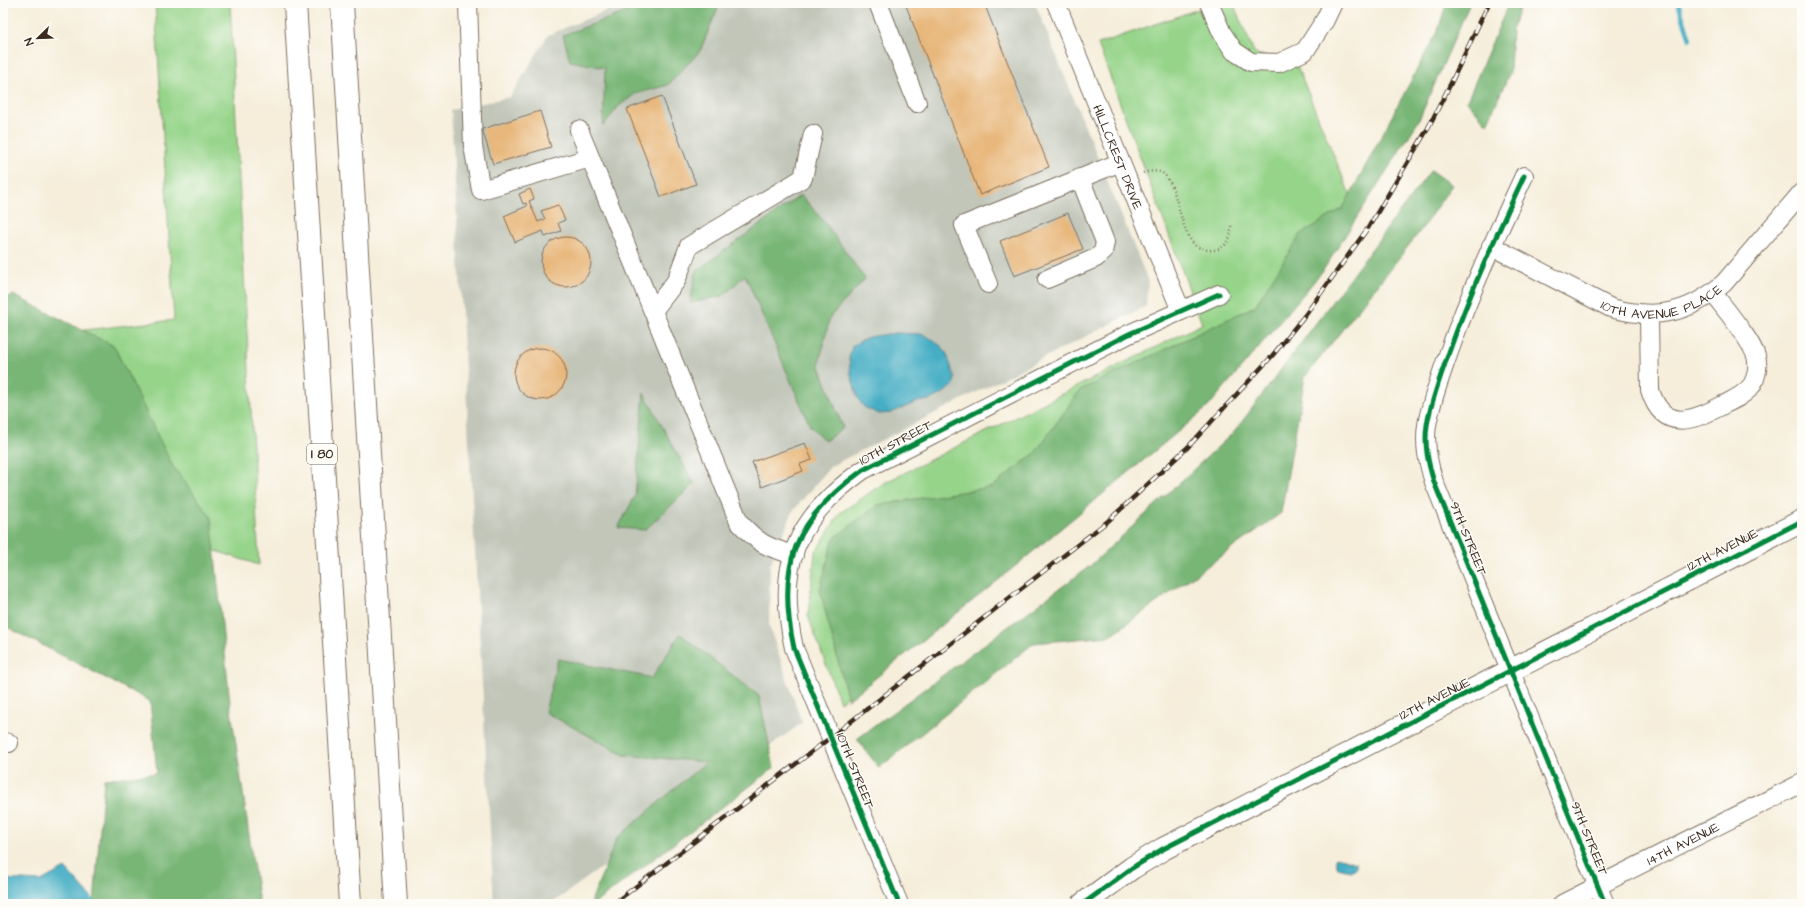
<svg xmlns="http://www.w3.org/2000/svg" width="1805" height="907" font-family="'Architects Daughter',sans-serif">
<style>
.industrial{fill:#c1c6b9}
.green{fill:#96d48a;stroke:#687f54}
.forest{fill:#78b676;stroke:#5a704a}
.water{fill:#44adc4;stroke:#406c71}
.lines{fill:none;stroke-linecap:round;stroke-linejoin:round}
.stream{stroke:#44adc4;stroke-width:4.5}
.building{fill:#e8b77b}
.minor-casing{stroke:#7c6f60;stroke-width:20}
.major-casing{stroke:#7c6f60;stroke-width:24}
.highway-casing{stroke:#7c6f60;stroke-width:24}
.path{stroke:#7c6f60;stroke-width:2.5;stroke-dasharray:1 3;stroke-linecap:butt}
.minor{stroke:#fff;stroke-width:18}
.major{stroke:#fff;stroke-width:22}
.highway{stroke:#fff;stroke-width:22}
.rail-casing{stroke:#3b2a1e;stroke-width:4.5}
.rail{stroke:#fdfcf7;stroke-width:3;stroke-dasharray:9;stroke-linecap:butt}
.cycleway-casing{stroke:#fdfcf7;stroke-width:8}
.cycleway{stroke:#00873e;stroke-width:5}
.labels{text-anchor:middle;stroke-width:3;stroke-linejoin:round;paint-order:stroke}
.shield{fill:#fdfcf7;stroke:#75695f;stroke-width:1}
.shield-label{font-size:12px;font-weight:bold;fill:#3b2a1e}
.street-label{font-size:13px;fill:#3b2a1e;stroke:#fdfcf7}
</style>
<rect width="100%" height="100%" fill="#fdfcf7"/>
<filter id="ink" filterUnits="userSpaceOnUse"><feTurbulence type="fractalNoise" baseFrequency=".025" numOctaves="2"/><feDisplacementMap in="SourceGraphic" scale="8" xChannelSelector="R" yChannelSelector="G"/><feConvolveMatrix kernelMatrix="1 2 1 2 8 2 1 2 1" color-interpolation-filters="sRGB"/></filter>
<filter id="wash" filterUnits="userSpaceOnUse"><feTurbulence type="fractalNoise" baseFrequency=".012" numOctaves="4" result="noise"/><feDisplacementMap in="SourceGraphic" scale="16" xChannelSelector="R" yChannelSelector="G"/><feGaussianBlur stdDeviation="0.9" result="paint"/><feColorMatrix in="noise" values="0 0 0 0 0 0 0 0 0 0 0 0 0 0 0 0 0 1.4 0 .05"/><feComposite in="paint" operator="in"/></filter>
<g filter="url(#wash)">
<rect width="100%" height="100%" fill="#f6eedb"/>
<path class="industrial" d="M625,3H1035L1148,281L1146,306L831,466L793,511L770,565L769,626L802,723L551,904H494L451,110L510,97L548,35Z"/>
<path class="green" d="M155,3H230L259,565L3,482V339L174,320Z
M1216,3H1233L1255,54L1295,61L1353,202L1164,436L840,702L808,616L815,553L840,513L884,483L1202,324L1098,44Z"/>
<path class="forest" d="M644,3H720L700,51L668,85L635,94L619,106L603,126L605,68L570,61L563,35L645,5Z
M1447,3H1470L1418,122L1322,272L1208,407L990,587L848,700L820,590L833,539L877,505L992,487L1035,453L1080,390L1255,306L1301,234L1343,208L1437,32Z
M1509,3H1521L1512,30L1510,72L1487,124L1467,101Z
M1431,170L1452,185L1421,230L1305,377L1281,513L1110,636L1034,643L879,768L857,739L1090,566L1235,431Z
M801,195L826,224L865,279L830,317L819,364L843,428L825,441L810,426L745,275L723,296L690,303L696,271Z
M13,295L114,346L172,465L211,517L230,703L259,904H94L104,779L157,773L150,701L3,625V299Z
M644,393L694,484L645,530L618,528L635,496Z
M680,634L759,696L774,768L594,904H590L617,838L706,762L624,755L545,712L558,659L652,678Z"/>
<path class="water" d="M896,333L920,334L927,336L941,346L946,352L955,378L953,386L942,394L929,400L917,402L891,413L879,414L864,407L858,399L851,375L849,358L852,346L868,337Z
M1337,857L1356,863V868L1350,871L1338,868L1335,859Z
M65,868L94,900V904H3V879L41,881Z"/>
<g class="lines">
<path class="stream" d="M1678,3L1690,39"/>
</g>
<g id="blocks">
<path class="building" d="M905,3H984L1049,167L980,195Z
M662,96L696,184L661,197L627,109Z
M540,111L551,147L493,164L482,129Z
M530,189L534,199L529,201L538,222L545,219L541,211L558,205L565,220L558,223L561,231L545,237L543,231L515,242L504,216L527,206L526,203L523,204L519,194Z
M1068,213L1083,249L1014,276L1000,241Z
M541 262a25 25 0 1 1 50 0a25 25 0 1 1-50 0Z
M514 374a26 26 0 1 1 52 0a26 26 0 1 1-52 0Z
M805,443L812,460L800,464L803,471L762,487L752,462Z"/>
</g>
</g>
<g filter="url(#ink)">
<use href="#blocks" fill-opacity="0" stroke="#7c6f60" stroke-width="1"/>
<g class="lines">
<g class="minor-casing">
<g id="minor">
<path d="M468,3L473,146L481,190L590,158"/>
<path d="M878,3L917,103"/>
<path id="s1" d="M1056,3L1181,311"/>
<path d="M1209,3L1222,33L1234,51L1251,62L1279,63L1305,51L1325,20L1333,3"/>
<path d="M579,130L739,522C759,544 766,547 794,555"/>
<path d="M1524,176C1497,234 1470,292 1449,352C1441,375 1431,401 1427,425C1424,445 1428,463 1434,482L1605,904"/>
<path id="s2" d="M1491,246L1611,308C1655,320 1689,314 1724,283L1802,192"/>
<path d="M1047,279L1096,258L1103,252L1105,242L1080,178"/>
<path d="M988,284L964,225L1121,162"/>
<path d="M653,311L676,281L689,246L803,178L813,134"/>
<path d="M1649,315L1650,390C1663,433 1693,421 1723,405C1733,400 1745,395 1752,385C1756,378 1758,369 1757,361C1756,345 1724,308 1713,293"/>
<path d="M3,742L9,743"/>
<path d="M899,904L794,648C776,566 794,519 863,470L1129,334L1219,294"/>
<path id="s3" d="M1562,904L1802,783"/>
</g>
</g>
<g class="major-casing">
<path id="major" d="M1083,904L1132,868L1163,849L1802,521"/>
</g>
<g class="highway-casing">
<path id="highway" d="M295,3L350,904
M342,3L396,904"/>
</g>
<path class="path" d="M1143,173C1149,171 1159,170 1164,174C1179,189 1179,230 1195,245C1197,247 1201,248 1203,249C1222,254 1233,242 1231,224"/>
<use href="#minor" class="minor"/>
<use href="#major" class="major"/>
<use href="#highway" class="highway"/>
<g class="rail-casing">
<path id="rail" d="M613,904L831,737L1108,521L1188,447L1272,356L1305,315L1368,228L1427,130L1451,83L1489,3"/>
</g>
<use href="#rail" class="rail"/>
<g class="cycleway-casing">
<path id="cycleway" d="M1524,176C1497,234 1470,292 1449,352C1441,375 1431,401 1427,425C1424,445 1428,463 1434,482L1605,904
M899,904L794,648C776,566 794,519 863,470L1129,334L1219,294
M1083,904L1132,868L1163,849L1802,521"/>
</g>
<use href="#cycleway" class="cycleway"/>
</g>
</g>
<g class="labels">
<rect class="shield" x="307" y="444" width="30" height="20" rx="3"/>
<g class="shield-label">
<text x="322" y="458">I 80</text>
</g>
<g class="street-label">
<text dy="5" stroke="none"><textPath href="#s1" startOffset="166">HILLCREST DRIVE</textPath></text>
<text dy="5" stroke="none"><textPath href="#s2" startOffset="188">10TH AVENUE PLACE</textPath></text>
<text transform="translate(895 442) rotate(-28)" y="5">10TH STREET</text>
<text transform="translate(1469 538) rotate(68)" y="5">9TH STREET</text>
<text transform="translate(1722 549) rotate(-27)" y="5">12TH AVENUE</text>
<text transform="translate(1434 698) rotate(-27)" y="5">12TH AVENUE</text>
<text transform="translate(856 770) rotate(68)" y="5">10TH STREET</text>
<text transform="translate(1590 838) rotate(68)" y="5">9TH STREET</text>
<text dy="5" stroke="none"><textPath href="#s3" startOffset="135">14TH AVENUE</textPath></text>
</g>
</g>
<rect width="1805" height="907" fill="none" stroke="#fdfcf7" stroke-width="16"/>
<g transform="translate(38 38) rotate(247)" stroke="#fdfcf7" stroke-width="3" paint-order="stroke">
<path d="M0-3L7 15L0 10L-7 15Z" fill="#3b2a1e"/>
<text y="-6" font-size="11" font-weight="bold" text-anchor="middle" fill="#3b2a1e">N</text>
</g>
</svg>
